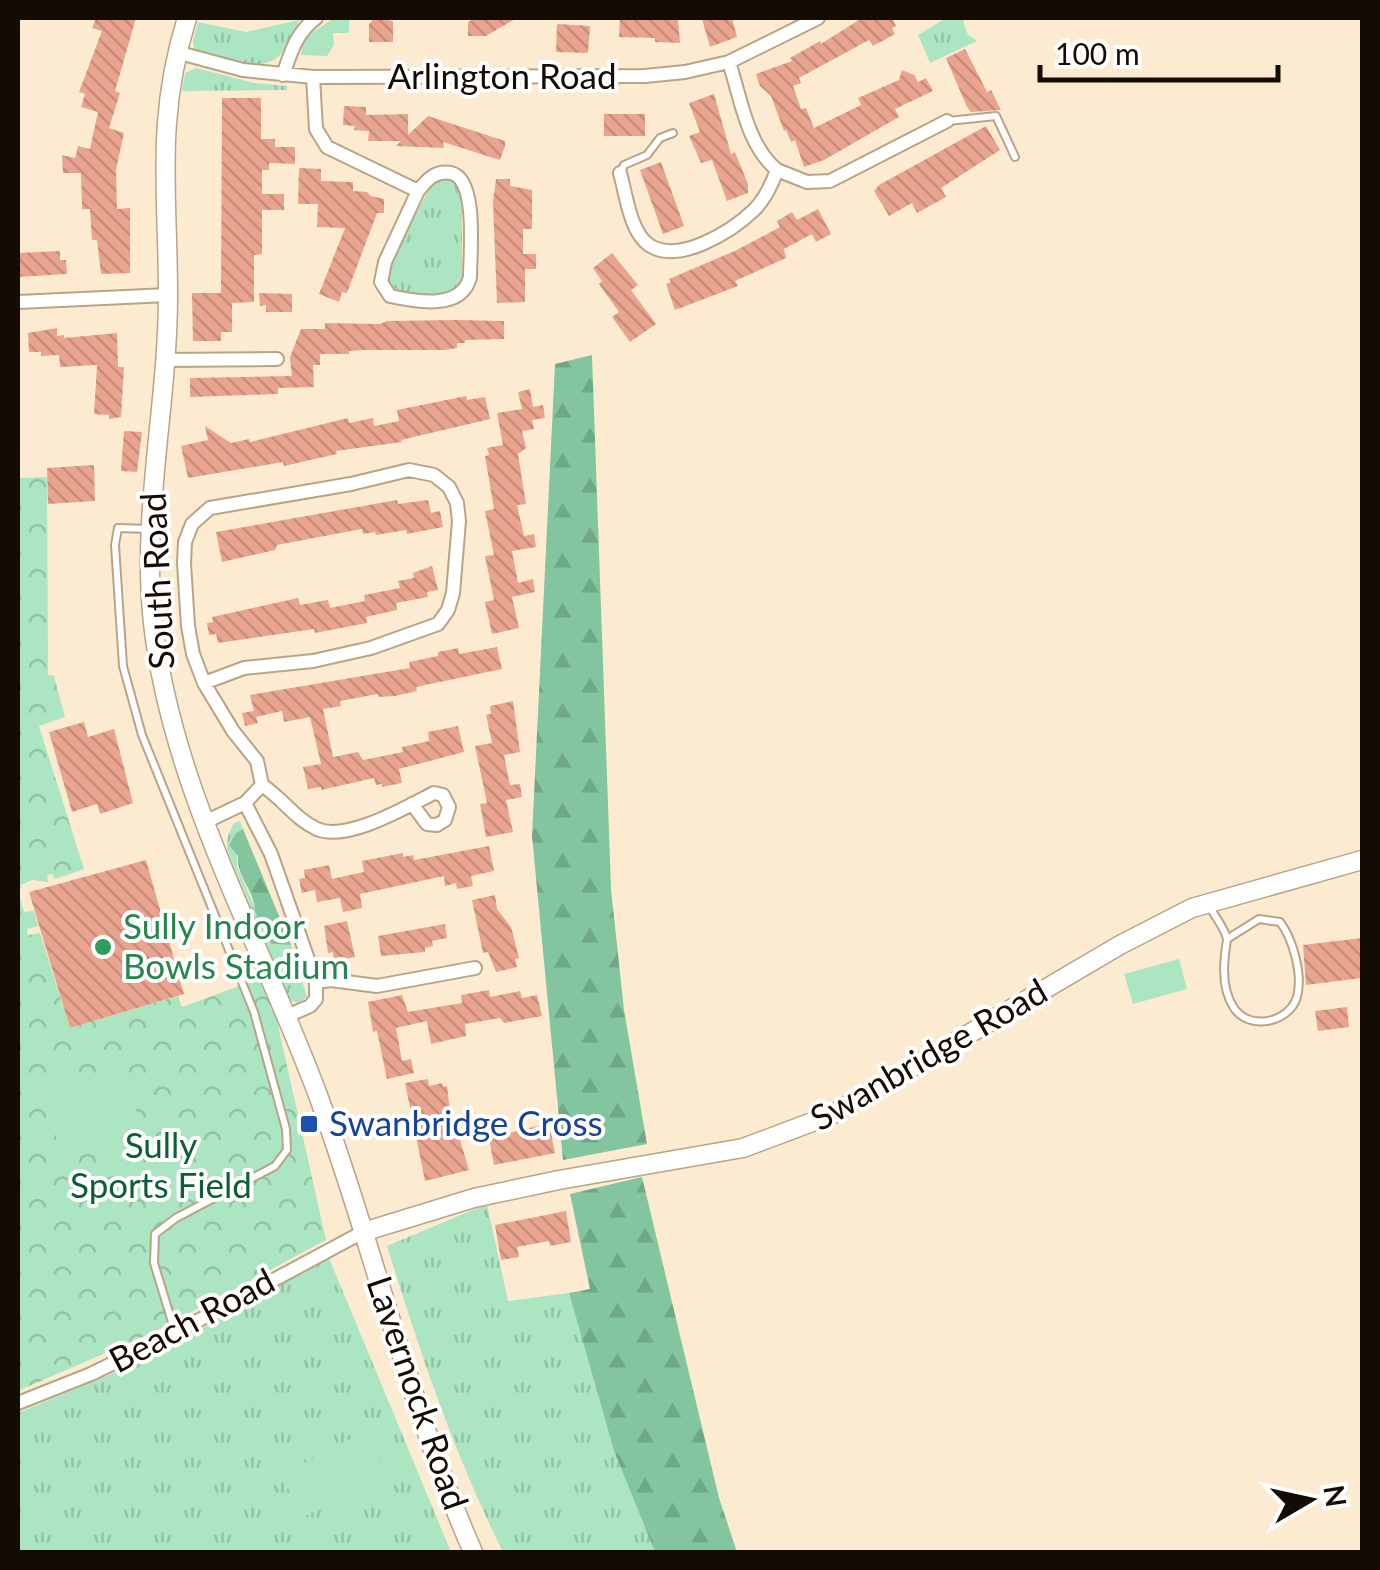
<svg xmlns="http://www.w3.org/2000/svg" width="1380" height="1570" font-family="Lato,sans-serif">
<style>
.grass{fill:url(#grass-tufts)}
.forest{fill:url(#forest-firs)}
.park{fill:url(#park-crowns)}
.pitch{fill:#abe5c2}
.building{fill:url(#building-back-hatch)}
.lines{fill:none;stroke-linecap:round;stroke-linejoin:round}
.lane-casing{stroke:#baa486;stroke-width:10}
.street-casing{stroke:#baa486;stroke-width:16}
.secondary-casing{stroke:#baa486;stroke-width:21}
.lane{stroke:#fff;stroke-width:6}
.street{stroke:#fff;stroke-width:12}
.secondary{stroke:#fff;stroke-width:18}
.leisure-dot{fill:#2e9e5b;stroke:#fff;stroke-width:4}
.transit-dot{fill:#1a4fb4;stroke:#fff;stroke-width:4}
.labels{text-anchor:middle;stroke-width:8;stroke-linejoin:round;paint-order:stroke}
.street-label{font-size:35px;fill:#140c03;stroke:#fff}
.leisure-label{font-size:35px;fill:#27864d;stroke:#fff;text-anchor:start}
.transit-label{font-size:35px;fill:#164399;stroke:#fff;text-anchor:start}
.park-label{font-size:35px;fill:#0c5d3a;stroke:#fff}
</style>
<defs>
<pattern id="grass-tufts" width="24" height="20" patternUnits="userSpaceOnUse" patternTransform="scale(2.5)"><rect width="24" height="20" fill="#abe5c2"/><path d="M3 7l-1-3M5 7V3M7 7l1-3M15 17l-1-3M17 17v-4M19 17l1-3" fill="none" stroke="#92c3a5"/></pattern>
<pattern id="forest-firs" width="22" height="20" patternUnits="userSpaceOnUse" patternTransform="scale(2.5)"><rect width="22" height="20" fill="#82c59e"/><path d="M5 1l3.5 6h-7zM16 11l3.5 6h-7z" fill="#6fa886"/></pattern>
<pattern id="park-crowns" width="20" height="18" patternUnits="userSpaceOnUse" patternTransform="scale(2.5)"><rect width="20" height="18" fill="#abe5c2"/><path d="M2 6a3 3 0 1 1 6 0M12 15a3 3 0 1 1 6 0" fill="none" stroke="#92c3a5"/></pattern>
<pattern id="building-back-hatch" width="6" height="6" patternUnits="userSpaceOnUse" patternTransform="scale(2.5)"><rect width="6" height="6" fill="#e9a48f"/><path d="M-1 5l2 2M0 0l6 6M5-1l2 2" fill="none" stroke="#c78c7a"/></pattern>
</defs>
<rect width="100%" height="100%" fill="#fdebd1"/>
<path class="grass" d="M334,18H349V33H333L334,45L327,56L301,55L303,39Z
M946,18H962L968,35L977,41L930,63L918,35Z
M299,20C287,54 275,72 234,61C221,58 207,56 194,49L193,41L198,22L246,32Z
M196,68L254,83L287,86V90L182,91L185,73Z
M442,178L455,181L462,193V285C445,298 400,300 387,281L389,267L431,185Z
M240,821L243,829L236,833L237,867L271,944L291,945L307,997L298,1003L291,1000L286,992L227,849L228,835L234,823Z
M487,1204L508,1301L569,1293L614,1451L655,1552H503C454,1454 419,1350 387,1246Z
M329,1258L451,1552H18V1413L149,1358Z"/>
<path class="forest" d="M592,355L611,889L624,1010L647,1144L563,1160L532,836L555,364Z
M243,829L291,945L271,944L265,925L255,912C256,892 236,877 238,856L229,845L236,833Z
M642,1177L719,1498L737,1552H655L614,1451L569,1293L590,1289L570,1194Z"/>
<path class="park" d="M47,477L48,675L54,676L65,717L39,726L84,869L55,879L52,874L47,875L48,882L32,880L21,885L19,894L24,912L34,911L38,926L27,929L28,935L40,933L70,1028L178,996L182,1007L259,979L277,1021L326,1240L158,1330L18,1391V478Z"/>
<path class="pitch" d="M1179,959L1187,989L1133,1004L1124,974Z
M134,1076L138,1147L57,1152L53,1080Z
M365,1431L387,1474L303,1517L281,1475Z"/>
<path class="building" d="M96,18H136L115,91L120,93L109,128L124,133L116,170L117,209L130,208V273L101,274L97,240H92L90,209H82L81,173H63L62,155L75,158L78,146L90,149L98,112L81,107L85,94L79,92L102,31L92,28Z
M375,18L393,21V42H369V24Z
M476,18H517L486,36H468V22Z
M620,18H678L680,43L655,42V38L619,37Z
M709,18H732L737,37L710,47L702,19Z
M862,18H892L896,26L892,28L895,34L873,46L869,40L799,78L801,83L793,86L801,109L806,108L814,128L861,105L858,98L899,80L902,70L914,75L918,82L926,78L933,91L895,109L899,117L824,160L804,167L795,140L791,142L786,130L784,131L771,96L760,86L756,74L792,61L790,58L820,41L821,44Z
M557,24L590,26L588,53L556,52Z
M965,49L987,92L991,90L1001,110L971,112L967,107L946,58Z
M714,94L731,154L735,152L748,184V193L727,201L712,160L701,163L689,136L700,132L689,103Z
M222,98H261V139H275V147H295V164L269,163V170H262V194H284V210H262V254L254,255V302L232,303V332H221V341H193L192,293H221Z
M344,106L366,107V115L408,114V135L428,116L505,141V146L500,160L443,142L444,148L396,146L401,141H368L369,131L354,130L355,126L343,125Z
M604,114H645V136H604Z
M986,126L1000,150L941,188L946,197L917,213L912,203L889,216L874,191L879,185Z
M661,162L684,226L663,234L640,170Z
M299,168L321,169V181L353,182V191L367,192L371,196L384,199V213H377L347,293L342,292L339,302L319,294L345,228L317,227L318,204H298Z
M496,179H510V186L532,190V229H523V254H536V269H525V302L497,303L493,202Z
M818,209L831,234L816,242L812,234L784,249L786,258L735,281L738,286L675,310L666,284L671,282L669,279L737,250L780,227L777,221L792,212L797,220Z
M60,251V260H66L67,274L18,277V253Z
M612,253L638,285L631,290L656,324L630,342L612,317L619,312L599,284L602,281L593,268Z
M259,293L292,294V312H266V305L260,306Z
M458,320L504,321V339L465,340V343H457V348L445,350H363L349,351V354H320V365H313L314,387L278,388V394L190,397V378L292,376L290,357L301,329H325V323L380,324L387,321Z
M57,328V336L64,335V338L117,333L118,367H124L121,417L109,419V415L94,414L97,365L60,367L59,355L41,356V352H29L28,333Z
M530,389L533,407L543,405L545,418L532,420L534,429L522,431L526,448L518,454L526,504L517,505L524,536L534,534L536,547L512,551L518,583L533,579L535,592L512,597L519,628L492,634L485,602L494,600L485,556L494,555L485,511L494,509L485,456L489,455L487,448L503,445L497,413L522,409L518,392Z
M466,396L467,400L485,397L490,419L401,440L402,442L336,451L337,454L284,466L283,462L188,478L181,446L208,440L205,426L231,443L249,439L250,442L348,418L349,423L373,418L374,426L399,421L397,410Z
M124,431L142,432L137,472L121,471Z
M94,465L95,501L48,504L47,468Z
M397,500L398,504L428,500L431,513L440,511L443,527L407,534L406,530L376,535L375,532L363,534L362,529L277,545L275,550L222,562L216,532Z
M432,566L438,590L427,592L428,597L396,603L397,610L366,617L367,623L315,633L314,629L218,643L216,634L209,635L207,623L213,622L212,617L298,598L300,605L328,600L330,608L365,601L364,595L400,588L398,581L414,578L413,573Z
M497,647L502,669L416,687L417,691L395,696L379,697L378,694L340,701L341,706L323,709L333,757L358,752L363,760L403,752L402,747L429,741L428,732L458,726L464,752L399,769L402,783L382,787V784L376,785L374,778L321,790V787L308,789L303,767L321,764L310,717L284,722L282,711L256,717L258,723L245,726L242,713L254,711L250,695L410,668L409,662L438,656V652L458,648L459,654Z
M513,701L520,752L504,755L510,785L520,784L522,797L506,800L513,832L486,837L480,804L487,803L475,746L492,743L486,715L491,714L490,706Z
M84,722L88,737L114,729L133,803L100,814L97,804L72,812L49,732Z
M489,846L494,871L471,876L473,886L457,889L456,883L445,886L444,876L360,894L362,908L343,912L340,898L317,902L315,890L302,893L299,879L305,878L304,870L329,865L332,879L364,872L362,861L403,853V857L413,855L414,860Z
M146,860L184,994L70,1028L29,892Z
M495,895L497,909L511,927L519,958L515,959L517,967L496,972L488,952L483,953L472,900Z
M347,921L355,957L334,961L333,952L328,953L324,926Z
M445,924L447,938L432,941L433,946L425,948V952L381,956L378,936Z
M1362,938V978L1306,985L1303,945Z
M489,990L490,997L520,991L522,998L537,995L542,1016L504,1023L500,1018L465,1024L466,1036L431,1044L427,1021L396,1028L402,1061L411,1059L414,1073L387,1079L377,1031L373,1032L368,1002L402,995L408,1012L462,1003L461,995Z
M1347,1007L1349,1027L1318,1031L1315,1011Z
M428,1079L429,1086L442,1083L443,1087L447,1086L453,1134L458,1133L469,1170L425,1181L405,1083Z
M549,1123L555,1153L494,1165L489,1138Z
M566,1211L571,1242L550,1246L549,1241L517,1247L519,1257L501,1260L495,1225Z"/>
<g class="lines">
<g class="lane-casing">
<path id="lane" d="M948,121L996,116L1015,157
M621,172L624,165L647,155L660,138L673,133
M150,529L118,528L115,545L123,666L142,735L254,1012L286,1129L287,1150L275,1166L176,1218L155,1234L154,1263L175,1332
M1208,904C1213,914 1225,928 1227,939C1227,940 1225,953 1225,955C1223,972 1224,993 1234,1008C1249,1031 1289,1023 1297,997C1303,975 1293,939 1280,922L1259,919L1227,939"/>
</g>
<g class="street-casing">
<path id="street" d="M176,52L243,70L313,77L645,76L685,72L729,62L818,18
M729,62C741,99 747,145 777,170
M283,75C291,52 296,33 316,18
M313,77L316,129L327,147L418,191C427,180 435,170 451,173C478,179 470,253 470,277C462,310 418,302 390,296L381,282L385,262L418,191
M620,173C626,194 630,232 649,245C679,265 732,231 754,210C765,199 772,184 777,170L807,182L830,181L947,121
M18,302L168,295
M165,360L277,359
M204,683L244,668L313,661L371,648L438,624L448,610L453,593L459,521L457,503L449,487L434,475L409,470L351,484L210,508L192,524L185,542L184,563L188,626L193,654L204,683L233,731L257,761L262,785L245,803L205,822
M262,785C282,798 295,819 317,829C347,842 406,807 434,793L443,795L449,807L445,820L437,825L427,824L412,804
M245,803L271,854L316,982
M287,1016L310,1006L316,999V982L331,980L377,986L475,968
M18,1403L91,1374L175,1333L363,1232"/>
</g>
<g class="secondary-casing">
<path id="secondary" d="M187,18C155,120 168,192 168,295C168,405 141,513 153,623C172,791 261,941 319,1098C374,1248 409,1406 473,1552
M363,1232L474,1198L559,1180L743,1148L831,1115L1120,945L1192,908L1362,860"/>
</g>
<use href="#lane" class="lane"/>
<use href="#street" class="street"/>
<use href="#secondary" class="secondary"/>
</g>
<circle class="leisure-dot" cx="103" cy="947" r="10"/>
<rect class="transit-dot" x="299" y="1114" width="20" height="20" rx="5"/>
<g class="labels">
<g class="street-label">
<text x="502" y="89">Arlington Road</text>
<text transform="translate(158 581) rotate(-93)" y="12">South Road</text>
<text transform="translate(929 1055) rotate(-30)" y="12">Swanbridge Road</text>
<text transform="translate(192 1321) rotate(-28)" y="12">Beach Road</text>
<text transform="translate(417 1393) rotate(71)" y="12">Lavernock Road</text>
</g>
<g class="leisure-label">
<text x="123" y="939">Sully Indoor<tspan x="123" dy="40">Bowls Stadium</tspan></text>
</g>
<g class="transit-label">
<text x="329" y="1136">Swanbridge Cross</text>
</g>
<g class="park-label">
<text x="161" y="1158">Sully<tspan x="161" dy="40">Sports Field</tspan></text>
</g>
</g>
<rect width="1380" height="1570" fill="none" stroke="#140c03" stroke-width="40"/>
<g transform="translate(1310 1500) rotate(81)" stroke="#ffffff" stroke-width="8" paint-order="stroke">
<path d="M0-8L18 38L0 25L-18 38Z" fill="#140c03"/>
<text y="-15" font-size="28" font-weight="bold" text-anchor="middle" fill="#140c03">N</text>
</g>
<path d="M1040 65v15h238v-15" fill="none" stroke="#140c03" stroke-width="5"/>
<text x="1055" y="65" font-size="30" fill="#140c03" stroke="#ffffff" stroke-width="8" paint-order="stroke">100 m</text>
</svg>
